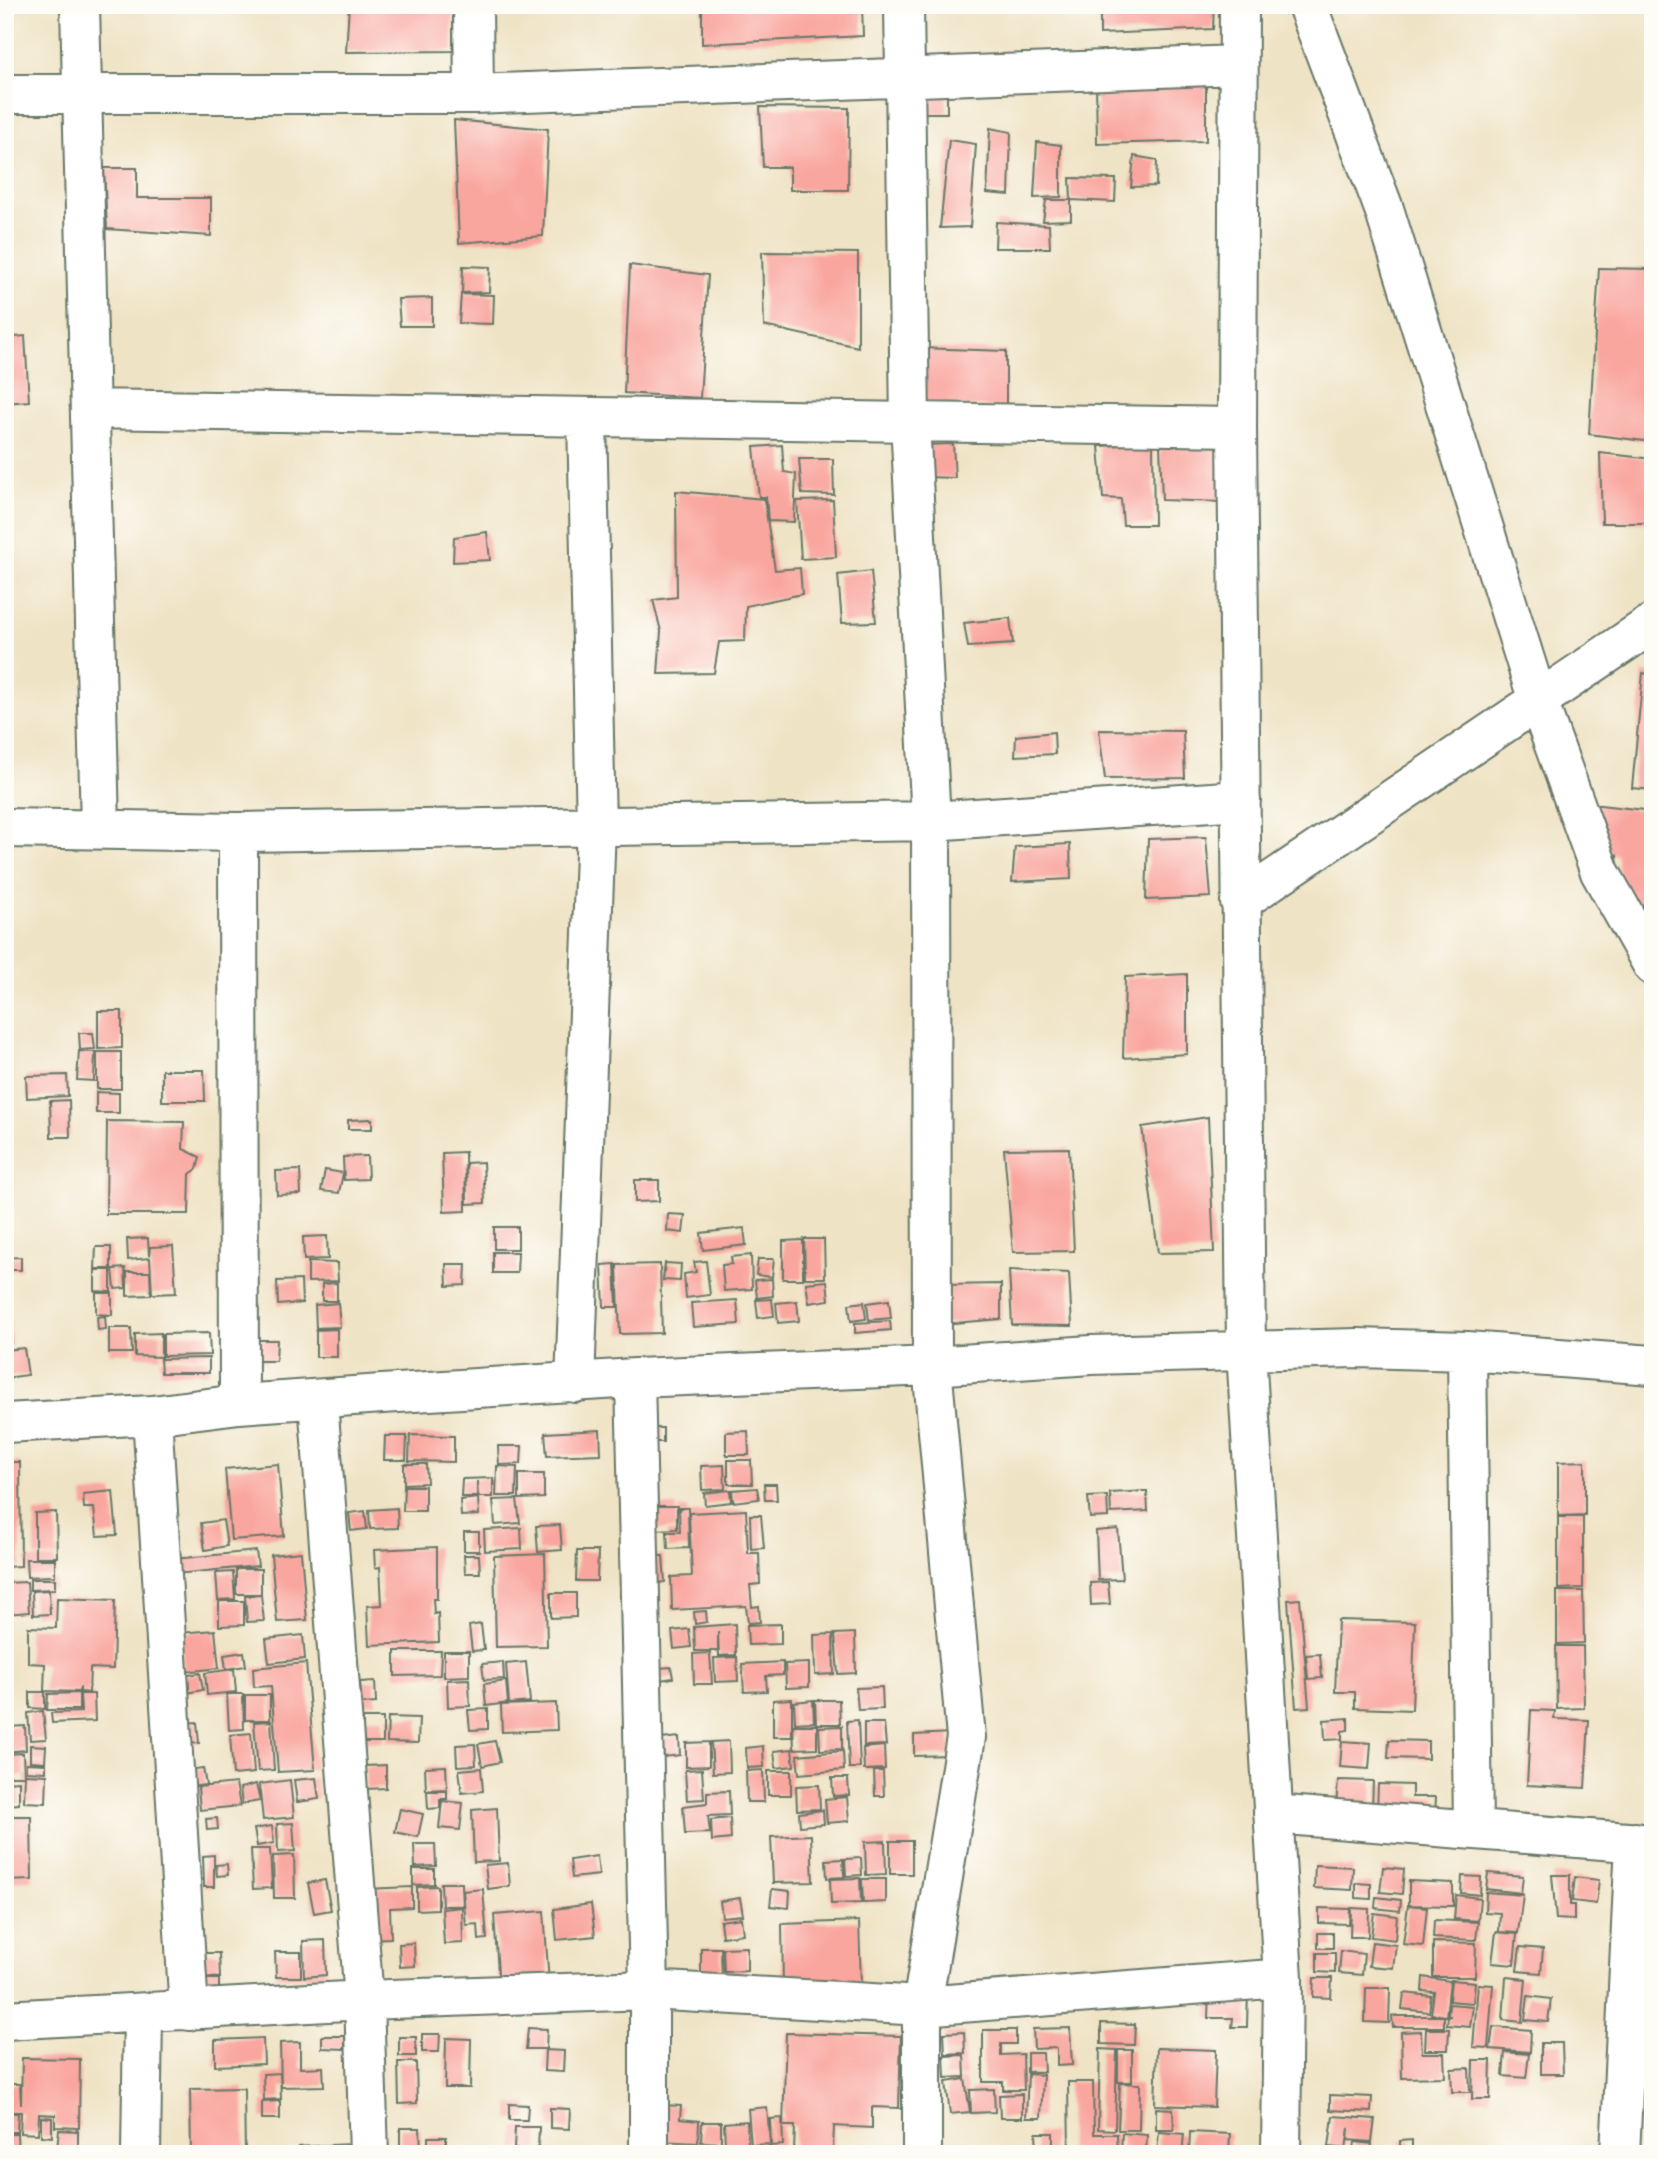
<svg xmlns="http://www.w3.org/2000/svg" width="1658" height="2159" font-family="Dekko,sans-serif">
<style>
.building{fill:#f9a69f}
.lines{fill:none;stroke-linecap:round;stroke-linejoin:round}
.minor-casing{stroke:#687767;stroke-width:42}
.minor{stroke:#fff;stroke-width:38}
</style>
<rect width="100%" height="100%" fill="#fdfcf7"/>
<filter id="ink" filterUnits="userSpaceOnUse"><feTurbulence type="fractalNoise" baseFrequency=".0143" numOctaves="2"/><feDisplacementMap in="SourceGraphic" scale="14" xChannelSelector="R" yChannelSelector="G"/><feConvolveMatrix kernelMatrix="1 2 1 2 8 2 1 2 1" color-interpolation-filters="sRGB"/></filter>
<filter id="wash" filterUnits="userSpaceOnUse"><feTurbulence type="fractalNoise" baseFrequency=".00686" numOctaves="4" result="noise"/><feDisplacementMap in="SourceGraphic" scale="28" xChannelSelector="R" yChannelSelector="G"/><feGaussianBlur stdDeviation="1.57" result="paint"/><feColorMatrix in="noise" values="0 0 0 0 0 0 0 0 0 0 0 0 0 0 0 0 0 1.4 0 .05"/><feComposite in="paint" operator="in"/></filter>
<g filter="url(#wash)">
<rect width="100%" height="100%" fill="#efe3c5"/>
<g id="blocks">
<path class="building" d="M220,5H277V10L220,13Z
M349,5H453V51L346,52Z
M702,5H862L863,36L702,44Z
M1100,5H1214L1213,29L1100,34Z
M947,80V113H919L916,81Z
M1096,82L1206,86V141L1097,144Z
M760,107L849,108L848,190H790V167H763Z
M454,120L548,129L543,236L459,243Z
M990,128L1011,132L1009,195L987,193Z
M949,140L976,144L970,227L940,228Z
M1037,142L1061,145V197L1034,198Z
M1134,156L1157,160L1156,186L1131,187Z
M104,168H137V198H211V236L107,229Z
M1070,178L1116,179L1115,202L1071,200Z
M1046,200H1071V220L1043,221Z
M996,222L1049,225L1050,248H995Z
M762,252L858,253V347L764,326Z
M630,265L708,275L700,398L624,393Z
M463,266L490,267L489,292L462,293Z
M1599,268L1653,269V442L1589,434Z
M461,294L494,295L493,324L459,323Z
M432,298V326H400L398,299Z
M25,336L29,401L5,403V338Z
M918,348L1006,351V407L919,406Z
M1223,443V502L1162,500L1160,444Z
M953,444L955,478L926,477L925,445Z
M1153,444L1154,525H1123L1121,499L1103,498L1099,446Z
M782,445L784,472L796,474L794,522L768,521L766,497H759L754,447Z
M1600,453L1653,459V523H1602Z
M799,459H833L834,495L802,494Z
M676,491L764,499L775,570L800,568L802,594L746,606L745,641L719,642L714,673L658,674L661,631L653,600L677,597Z
M833,500L836,557L801,559L797,501Z
M487,532L490,560L453,562L454,537Z
M871,571L876,622L842,623L838,575Z
M1010,618L1013,644L968,647L964,623Z
M1643,673L1653,675V790L1632,788Z
M1099,730L1183,731L1185,778L1105,779Z
M1054,732L1055,754L1015,756L1016,736Z
M1591,804L1653,811V909L1620,898L1617,855L1597,850Z
M1206,837L1211,897L1146,900L1148,839Z
M1070,844L1071,879L1012,882L1015,847Z
M1187,974V1054L1123,1058L1125,977Z
M98,1011H122V1048L98,1049Z
M79,1033H93L95,1049L80,1050Z
M79,1051L95,1052L94,1081L77,1080Z
M97,1052H121V1089H97Z
M162,1070H204L205,1101H162Z
M67,1075L68,1096L27,1098L26,1076Z
M96,1092L119,1093V1113H96Z
M69,1100L70,1137H51L50,1101Z
M1208,1117L1214,1252L1158,1253L1142,1127Z
M372,1119V1129H348V1120Z
M107,1121L184,1122L183,1149L200,1157L197,1169L190,1174L189,1214H106Z
M1069,1148L1074,1251L1013,1252L1004,1149Z
M465,1152L466,1211L444,1212L442,1153Z
M367,1156L368,1179L344,1180L343,1157Z
M483,1162L485,1203L467,1204L466,1163Z
M300,1170L301,1194L277,1195L276,1171Z
M325,1170L343,1173L339,1193L321,1191Z
M635,1180H659V1201L635,1202Z
M668,1214L685,1215L683,1233L667,1231Z
M494,1227H518V1249H494Z
M744,1228L746,1245L703,1250L701,1233Z
M327,1236L328,1259L304,1260L303,1237Z
M148,1238L149,1256L150,1247L173,1246L176,1293L152,1294L150,1258L128,1260L127,1239Z
M804,1239H824L825,1278H805Z
M803,1240V1279H783V1241Z
M96,1247H111V1269H95Z
M493,1252H518L517,1273H493Z
M751,1255L752,1289L724,1291L722,1265L732,1264L731,1257Z
M21,1257V1270H5V1258Z
M758,1259H774L772,1277L756,1275Z
M706,1261L710,1295L686,1298L684,1274L696,1272L694,1262Z
M308,1262L337,1263L338,1281L308,1282Z
M665,1263L681,1264L680,1281L663,1280Z
M446,1264H466L465,1285L447,1286Z
M615,1264L617,1307H604L602,1265Z
M660,1264L662,1333L620,1334L617,1265Z
M125,1268L126,1288L115,1289L113,1269Z
M95,1270H111V1292L95,1291Z
M1009,1270L1069,1273L1072,1326L1012,1325Z
M127,1272H150L151,1295L127,1296Z
M772,1279L773,1296L757,1298L755,1280Z
M301,1280L302,1303L278,1305L277,1281Z
M827,1281L829,1300L809,1303L806,1283Z
M337,1283V1301H322V1284Z
M1001,1284V1319L943,1324V1285Z
M96,1293H112V1315L96,1314Z
M10,1295L11,1344H5V1296Z
M772,1299L774,1316L758,1318L756,1300Z
M737,1300L739,1324L693,1327L691,1303Z
M889,1300L891,1318L869,1320L867,1303Z
M797,1301L799,1321L778,1323L776,1303Z
M864,1302L866,1319L851,1321L849,1304Z
M338,1303L340,1327L316,1328L315,1305Z
M105,1316L106,1329L98,1330L97,1317Z
M890,1321L891,1330L855,1333V1323Z
M109,1328H131L132,1353H109Z
M337,1329V1357H316V1330Z
M161,1333V1357L135,1356V1334Z
M209,1333L210,1355L163,1356V1334Z
M252,1340H277L276,1361H252Z
M24,1348L28,1375L5,1378V1350Z
M209,1358V1373H161L160,1359Z
M654,1428H663V1442H654Z
M600,1430L601,1454L547,1456L545,1433Z
M748,1431L749,1455H726V1432Z
M410,1435L454,1436V1462L409,1461Z
M385,1436H407L406,1460H384Z
M498,1446H522L521,1464L499,1465Z
M728,1460H751L752,1484H728Z
M1585,1461V1515L1558,1516V1462Z
M5,1462H20L21,1566L5,1567Z
M278,1464L284,1536L231,1540L225,1469Z
M404,1464H426L427,1483L404,1484Z
M724,1465L725,1489L702,1490L701,1466Z
M497,1466L517,1467L516,1496H496Z
M519,1474H544V1498L519,1499Z
M493,1478V1497H478L477,1481V1497H461L462,1479Z
M764,1484H776L777,1500H765Z
M404,1486H425V1511H403Z
M757,1488L759,1499L733,1502L732,1490Z
M730,1490L731,1502L705,1505L704,1493Z
M113,1491L117,1535L97,1536L94,1508H84L83,1494Z
M1147,1491L1148,1511L1111,1513L1110,1493Z
M1107,1496L1108,1517L1090,1518L1088,1497Z
M478,1498L479,1515L461,1516L460,1500Z
M517,1499L520,1523L495,1525L493,1500Z
M653,1506H677V1529L654,1530Z
M397,1508L398,1528L370,1529L369,1510Z
M679,1508H688L689,1548L668,1549L667,1532H680Z
M746,1510L748,1553H759L760,1584L750,1585L752,1607L759,1606L760,1622L748,1623L746,1606L672,1610L671,1577L692,1576L689,1513Z
M365,1511L367,1529L351,1531L349,1513Z
M56,1512L57,1557H35V1513Z
M750,1515H761L764,1548L751,1549Z
M1558,1517H1583V1588L1558,1589Z
M223,1520L227,1546L205,1550L201,1523Z
M560,1525L562,1550L538,1552L536,1526Z
M521,1528L522,1549L485,1551L484,1530Z
M1118,1529L1122,1579L1098,1580L1096,1531Z
M464,1532H479V1551H464Z
M437,1547V1599H433L434,1614L438,1613L439,1642L369,1645L367,1606L382,1605L380,1567L375,1568L374,1550Z
M256,1551L258,1566L175,1574L174,1559Z
M577,1551H598L597,1581H576Z
M301,1552L307,1620L277,1622L271,1555Z
M545,1554L547,1646L496,1647L494,1556Z
M464,1555H479L480,1573H465Z
M656,1556H663L665,1582L657,1583Z
M26,1559H55V1576L27,1577Z
M236,1569H261V1594H236Z
M233,1572L235,1599L218,1600L216,1573Z
M30,1579H55V1589L30,1590Z
M27,1582L29,1612L6,1614L5,1583Z
M1108,1582L1110,1604L1091,1605L1090,1583Z
M49,1590L50,1614L33,1615L32,1591Z
M1557,1591H1583L1584,1643L1557,1644Z
M551,1593H576V1617L551,1618Z
M261,1595L264,1621L247,1622L245,1596Z
M57,1598L115,1600L113,1669L90,1668L89,1693L80,1692V1687L79,1692L44,1691L45,1664L28,1663V1627L56,1628Z
M1300,1599L1309,1707L1296,1708L1288,1600Z
M219,1601H244V1625L219,1626Z
M706,1611L707,1622L695,1624L694,1612Z
M1338,1620L1415,1622L1412,1710L1355,1708V1692H1335Z
M481,1624L484,1650L472,1651L469,1626Z
M735,1624L736,1655L719,1656L718,1632V1651H695L694,1627Z
M781,1624V1644L748,1645L747,1625Z
M689,1629L691,1647L674,1649L672,1631Z
M215,1630L219,1668L184,1672L180,1633Z
M855,1633L856,1673L838,1674L835,1634Z
M833,1634L834,1674L815,1675L814,1635Z
M303,1635L305,1659L269,1663L266,1639Z
M1556,1646H1583L1584,1708L1557,1709Z
M395,1651H441L440,1675L395,1676Z
M444,1651H469V1676L444,1677Z
M244,1652L246,1666L226,1669L224,1655Z
M710,1653L712,1684H694L693,1654Z
M1320,1654L1322,1678L1308,1679L1306,1655Z
M737,1657L738,1681L715,1682L714,1658Z
M503,1662L504,1679L484,1680L482,1664Z
M526,1662L530,1702L509,1704L506,1664Z
M783,1662V1675L766,1676L767,1691L744,1692L742,1664Z
M306,1663L315,1770L278,1772L271,1686L254,1687L253,1668Z
M809,1663V1687L786,1688L785,1664Z
M671,1667L673,1678L660,1680L659,1668Z
M234,1669L236,1692L207,1695L205,1673Z
M200,1673L203,1690L186,1693L183,1676Z
M469,1679L470,1706L448,1707L447,1680Z
M375,1681L376,1703L362,1704L360,1682Z
M506,1681L508,1703L486,1706L484,1684Z
M882,1687L883,1709L858,1710L856,1688Z
M30,1692H45V1709L30,1708Z
M79,1693V1710H47L48,1694Z
M80,1694H94L95,1721L52,1723L51,1713L81,1712Z
M227,1694H243L244,1729L229,1730Z
M245,1695H270V1720H245Z
M792,1699V1737H773V1700Z
M813,1700L814,1722L795,1723L794,1702Z
M815,1700H839L840,1724H816Z
M556,1703L557,1730L502,1732L501,1705Z
M488,1709V1729L470,1730L468,1710Z
M1531,1710L1555,1711L1554,1719L1589,1720L1585,1788L1527,1785Z
M43,1711L46,1739L30,1740L28,1713Z
M388,1717L419,1718L418,1743L387,1742Z
M363,1718H383V1742H363Z
M1348,1718V1730L1342,1731V1739L1325,1740L1324,1720Z
M858,1720L860,1768H849L847,1721Z
M271,1721L274,1770L258,1771L254,1722Z
M197,1722L199,1743L187,1744L186,1723Z
M864,1723H884L886,1745L864,1746Z
M793,1725H817V1748L794,1749Z
M25,1726L26,1750L5,1752V1727Z
M842,1726V1749L820,1750L819,1727Z
M251,1733L254,1773L233,1775L230,1735Z
M950,1733L951,1755L914,1756V1735Z
M679,1737L680,1755L664,1757L662,1739Z
M1389,1740L1428,1741V1759L1388,1758Z
M495,1741L500,1762L482,1766L478,1744Z
M729,1741L730,1772L713,1773L711,1742Z
M1342,1741L1371,1743L1369,1769L1340,1767Z
M709,1742V1766L686,1767V1743Z
M475,1744L476,1765L457,1766L456,1745Z
M30,1745L46,1746L45,1762L30,1761Z
M763,1746L764,1767L747,1768L746,1748Z
M884,1746L885,1769L864,1770L863,1748Z
M792,1749L794,1766L776,1768L774,1751Z
M843,1751L844,1770L799,1774L797,1755Z
M23,1753L24,1776H5V1754Z
M26,1763L46,1764V1772L26,1771Z
M386,1765V1788L366,1789L365,1766Z
M446,1766L447,1789L426,1790L425,1767Z
M203,1768L206,1785L189,1787L186,1770Z
M481,1768L483,1791L462,1793L459,1770Z
M702,1769L704,1799L687,1800L685,1770Z
M763,1770L764,1802H747L746,1771Z
M768,1771H791V1795H768Z
M874,1771H883L884,1796H875Z
M25,1774L47,1775L46,1803L24,1802Z
M316,1778L319,1799L297,1802L294,1780Z
M832,1778H848L849,1795L833,1796Z
M290,1780L294,1817L263,1820L259,1784Z
M1338,1780L1373,1781L1372,1809L1336,1807Z
M19,1781V1804L5,1805V1782Z
M236,1783L240,1806L200,1810L198,1787Z
M256,1784L260,1801L242,1804L240,1788Z
M1378,1784L1412,1785V1797H1436L1435,1814L1377,1812Z
M819,1785L820,1809L797,1810L796,1786Z
M427,1791H447V1799H440V1808L428,1809Z
M729,1791L730,1815L708,1816L710,1833L685,1834L683,1806L707,1803V1792Z
M847,1797L849,1821L827,1823L825,1799Z
M442,1801L463,1803L460,1830L439,1828Z
M497,1808L499,1861L474,1862L472,1810Z
M400,1809L423,1814L418,1837L395,1832Z
M823,1810L824,1824L800,1826L799,1813Z
M5,1816H31L32,1880L5,1881Z
M217,1818L218,1829L207,1830L206,1819Z
M730,1818L731,1839L712,1841L711,1820Z
M293,1823L295,1851L278,1852L277,1824Z
M272,1826L274,1843L257,1846L254,1829Z
M811,1835L813,1882L773,1883L771,1837Z
M885,1841L886,1874L866,1875L865,1842Z
M890,1841H912V1874H890Z
M414,1844H435L436,1866L415,1867Z
M251,1849H270L272,1888L253,1889Z
M214,1855V1887H204L203,1856Z
M294,1855L295,1898H274L273,1856Z
M597,1856L599,1875L572,1878L570,1860Z
M861,1858L862,1875L846,1876L845,1859Z
M843,1859L844,1877L827,1878L826,1860Z
M508,1863L510,1886L488,1889L485,1865Z
M227,1864L228,1875L217,1876L216,1865Z
M1315,1865L1353,1867L1352,1890L1314,1888Z
M1383,1867L1404,1869L1402,1894L1380,1892Z
M413,1869H434V1884L413,1885Z
M1488,1873L1523,1876L1521,1893L1486,1889Z
M1552,1875H1570V1905H1574V1920L1556,1919Z
M1462,1876L1481,1877L1480,1895L1461,1893Z
M1575,1877L1599,1880L1596,1904L1572,1901Z
M860,1878L861,1903L831,1904L830,1879Z
M862,1879H886V1902L863,1903Z
M325,1880L331,1910L314,1913L308,1883Z
M1409,1881L1453,1883V1906L1409,1905Z
M441,1883H462L463,1906H442Z
M1356,1883L1371,1884V1899L1356,1898Z
M438,1886V1909L417,1910V1887Z
M412,1887V1907L390,1908L391,1938L365,1939L364,1889Z
M483,1889L487,1939L479,1940L478,1924L466,1925L463,1891Z
M772,1889L790,1891L789,1908L770,1906Z
M1486,1892L1523,1895L1518,1933L1499,1932L1500,1913L1485,1912Z
M1456,1895L1480,1898L1478,1921L1454,1919Z
M1376,1897L1401,1900L1400,1911L1375,1908Z
M740,1898L743,1915L722,1917L720,1901Z
M591,1904L595,1936L557,1940L554,1909Z
M1408,1905L1427,1907L1423,1946L1403,1944Z
M462,1907L463,1943L444,1944L442,1909Z
M1319,1908L1350,1909L1349,1924L1319,1923Z
M1351,1908L1369,1909L1368,1937H1350Z
M544,1911L549,1984L499,1987L494,1915Z
M1374,1913L1397,1916L1395,1940L1371,1937Z
M741,1918L743,1934L722,1937L720,1921Z
M1434,1920L1478,1922L1476,1940L1433,1938Z
M859,1921L861,1985L783,1987L782,1924Z
M1496,1932L1517,1934L1514,1965L1492,1963Z
M1318,1933H1333V1948H1318Z
M325,1940L326,1975L304,1977L303,1941Z
M1372,1942L1396,1945L1393,1968L1369,1966Z
M1433,1942L1476,1943L1475,1977H1433Z
M414,1943L415,1966L400,1967L399,1944Z
M747,1947V1971L724,1972L723,1948Z
M1520,1947L1543,1949L1541,1973L1517,1971Z
M701,1948H721L722,1980H701Z
M1341,1951L1364,1954L1362,1975L1339,1973Z
M275,1952H301V1977H276Z
M200,1953H219L220,1978L200,1977Z
M1317,1953H1335V1973L1317,1972Z
M1423,1977L1450,1981L1446,2016L1431,2014L1434,1992L1422,1991Z
M1506,1977L1526,1979L1522,2022L1503,2020Z
M1314,1978H1332L1331,1998L1313,1997Z
M198,1979H219V1994H197Z
M1451,1980L1475,1982L1473,2003L1449,2001Z
M1478,1984L1493,1985L1488,2048L1473,2047Z
M1209,1988L1248,1989L1247,2027H1232L1233,2018H1208Z
M1366,1988H1390L1389,2023L1365,2022Z
M1404,1993L1431,1996L1429,2012L1402,2009Z
M1528,1996L1551,1999L1548,2022L1525,2020Z
M1449,2004L1473,2006L1470,2027L1447,2025L1448,2016H1451H1448Z
M1392,2016H1444V2027H1393Z
M1101,2023L1135,2024L1134,2045L1101,2044Z
M1493,2027L1531,2030L1530,2052L1490,2049Z
M528,2028L547,2029L546,2049H526Z
M1070,2028L1072,2065L1057,2066V2048L1034,2049L1033,2029Z
M1426,2029H1449L1448,2050H1425Z
M983,2030H1016V2044H1001V2055L1023,2054L1024,2090H1003V2082H983Z
M1421,2031L1422,2053H1444L1445,2077L1402,2078L1401,2032Z
M964,2032L965,2053L945,2054L944,2033Z
M786,2033L901,2036L899,2108L872,2107V2128L834,2126L833,2151L794,2150L795,2126H783Z
M422,2034H440L439,2052H422Z
M322,2036H345V2049L322,2048Z
M399,2037H416V2056H399Z
M263,2038L264,2064L215,2066V2040Z
M446,2038L471,2039L470,2088H445Z
M300,2042V2068L323,2067L324,2086L281,2087L280,2043Z
M1541,2043H1562L1563,2074H1541Z
M1157,2048L1216,2050L1214,2107L1155,2105Z
M1100,2049L1117,2050L1115,2130L1098,2129Z
M545,2050L564,2051L563,2072L544,2071Z
M1118,2050H1132V2082H1118Z
M1505,2052L1529,2054L1526,2078L1503,2076Z
M1027,2053H1043L1044,2072H1027Z
M964,2055L965,2077L945,2078L944,2056Z
M22,2058L80,2059L79,2128L55,2127V2115L39,2114L38,2134L20,2133L21,2112H8L7,2084H20L21,2104Z
M1473,2060H1491L1490,2099H1472Z
M398,2062H416L417,2103L399,2104Z
M1469,2068L1470,2092H1452L1451,2069Z
M280,2073L281,2099L264,2100L263,2074Z
M1028,2074L1043,2075L1041,2118H1026Z
M965,2079L970,2112L950,2114L946,2082Z
M1068,2082H1093L1094,2134H1117L1118,2154H1069Z
M1120,2083L1140,2084L1139,2130H1118Z
M244,2088L245,2154H191L190,2089Z
M994,2089L995,2112L971,2113L970,2090Z
M1022,2094V2118H1000L999,2095Z
M1330,2095L1372,2097L1371,2112L1330,2110Z
M280,2101V2119H262V2102Z
M509,2104L528,2105L527,2120H509Z
M662,2105L681,2106L680,2119L699,2121L698,2143L660,2141Z
M767,2107L770,2144L751,2145L748,2109Z
M550,2108L570,2109L569,2129L550,2128Z
M1156,2108L1173,2109L1174,2130H1156Z
M7,2113H18L17,2132H7Z
M1333,2116L1375,2119L1372,2142L1348,2140L1349,2128L1346,2149L1329,2147Z
M41,2117L52,2118V2137L41,2136Z
M782,2118L783,2145L771,2146L770,2119Z
M747,2121L748,2144L725,2145L724,2123Z
M702,2122H721V2143L701,2142Z
M515,2127H539L538,2150L514,2149Z
M400,2128H420L421,2151L400,2152Z
M59,2130L78,2131V2150L57,2149Z
M1159,2132L1184,2134L1182,2154H1157Z
M1190,2132L1230,2134L1229,2154H1189Z
M1036,2133H1053V2152H1037Z
M1122,2133L1147,2135L1146,2154H1121Z
M7,2134H17L18,2154H7Z
M428,2137H446V2154H428Z
M1412,2140V2150L1400,2149V2141Z
M1355,2142L1372,2144L1371,2154H1353Z
M349,2144V2154H298V2147Z
M753,2147H770V2154H753Z
M1328,2148L1351,2151L1350,2154H1327Z"/>
</g>
</g>
<g filter="url(#ink)">
<use href="#blocks" fill-opacity="0" stroke="#687767" stroke-width="2"/>
<g class="lines">
<g class="minor-casing">
<path id="minor" d="M80,5L100,828
M473,5L474,94
M904,5L910,422L931,821L932,1366L966,1737L922,2006V2154
M1239,5L1237,427L1246,1350L1283,1978L1281,2154
M1307,5L1384,209L1538,701L1600,872L1653,966
M5,94H474L1237,65
M90,409L1237,427
M5,828L238,832L931,821L1241,800
M238,832L239,1404
M1240,902L1653,623
M1467,1351L1473,1828
M635,1378L649,1990V2154
M575,1383L596,827L587,418
M318,1401L364,2000L369,2154
M152,1415L189,2011
M5,1423L152,1415L239,1404L382,1394L635,1378L932,1366L1091,1355L1357,1348L1467,1351L1653,1365
M1273,1814L1653,1844
M5,2020L364,2000L649,1990L922,2006L1283,1978
M141,2154L143,2014
M1620,2154L1635,1842"/>
</g>
<use href="#minor" class="minor"/>
</g>
</g>
<rect width="1658" height="2159" fill="none" stroke="#fdfcf7" stroke-width="28"/>
</svg>
